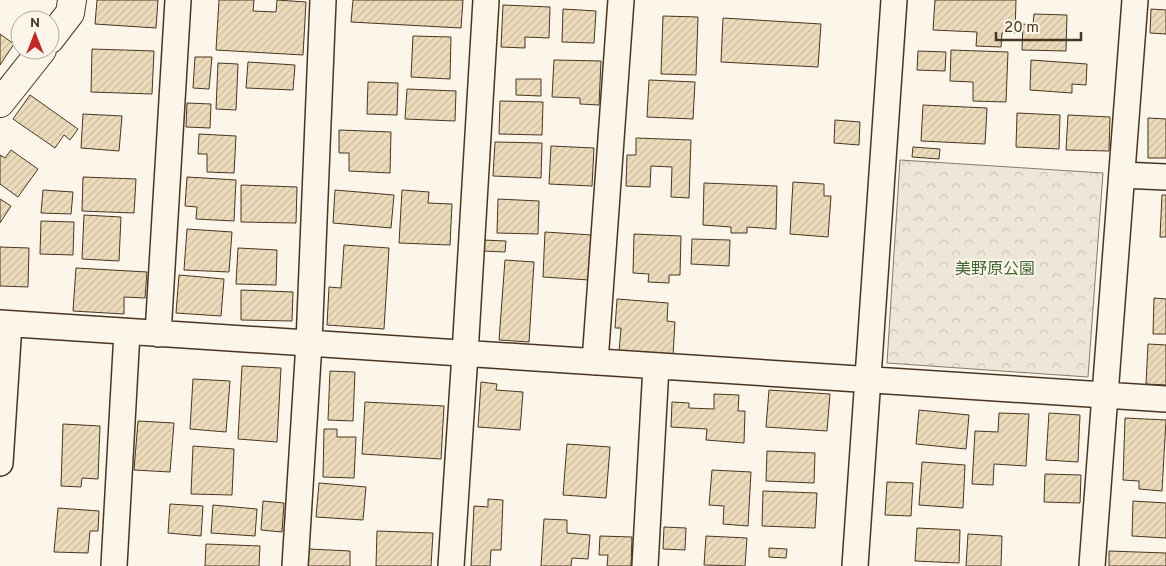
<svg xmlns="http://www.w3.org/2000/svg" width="1166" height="566" font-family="Overpass,'Noto Sans JP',sans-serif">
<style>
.park{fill:url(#park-crowns);stroke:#887966}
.building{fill:url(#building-hatch);stroke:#4a3520}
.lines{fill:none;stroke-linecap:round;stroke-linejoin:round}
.minor-casing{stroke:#4a3520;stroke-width:28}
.tertiary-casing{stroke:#4a3520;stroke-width:30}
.minor{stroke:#fbf6e9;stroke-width:25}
.tertiary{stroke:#fbf6e9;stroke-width:28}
.labels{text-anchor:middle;stroke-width:4;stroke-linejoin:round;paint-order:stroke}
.park-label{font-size:16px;fill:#436837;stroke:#fbf6e9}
</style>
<defs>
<pattern id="park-crowns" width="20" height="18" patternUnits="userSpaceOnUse" patternTransform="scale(1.25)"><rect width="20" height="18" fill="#ede6d9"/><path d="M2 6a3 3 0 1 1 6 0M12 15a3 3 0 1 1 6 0" fill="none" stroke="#cdc6ba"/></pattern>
<pattern id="building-hatch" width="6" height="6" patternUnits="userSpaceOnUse" patternTransform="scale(1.25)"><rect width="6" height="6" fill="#ecdcbc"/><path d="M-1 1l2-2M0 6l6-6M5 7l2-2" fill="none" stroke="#ccbda1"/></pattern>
</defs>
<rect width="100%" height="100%" fill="#fbf6e9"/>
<path class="park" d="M900,160L1103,173L1088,377L887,363Z"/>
<path class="building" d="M97,0H158L156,28L95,24Z
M219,0H254L253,11L276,12L277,0L306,2L303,55L216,50Z
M353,0H463L461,28L351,22Z
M935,0H1016L1015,33H1002L1001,47L976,46L977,32L933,30Z
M503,5L550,7L549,38L525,37V48L501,47Z
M563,9L596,11L594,43L562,42Z
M1151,9L1166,10V34L1150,33Z
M1034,14L1067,15L1066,51L1022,50L1023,24L1033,25Z
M663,16L698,17L696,75L661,74Z
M723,18L821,24L818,67L721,62Z
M0,34L14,44L0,65Z
M413,36L451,37L450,79L411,77Z
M92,49L154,51L152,94L91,92Z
M951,50L1008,52L1006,102L973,101V82L950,81Z
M918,51L946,52L945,71L917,70Z
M195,57H212L209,89L193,88Z
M554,60L601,61L599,105L580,104V98L552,97Z
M1031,60L1087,64L1086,85L1072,84V93L1030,90Z
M248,62L295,65L293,90L246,88Z
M218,63L238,64L236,110L216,109Z
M516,79H541V96L516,95Z
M649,80L695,82L693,119L647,117Z
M368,82L398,83L397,115L367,114Z
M407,89L456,91L455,121L405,119Z
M30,95L78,129L70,140L64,135L55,148L13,119Z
M500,101L543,102L542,135L499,134Z
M187,103L211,104L210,128L186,127Z
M923,105L987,108L985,144L921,141Z
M1017,113L1060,115L1059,149L1016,147Z
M83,114L122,116L119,151L81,148Z
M1068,115L1110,117L1109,151L1066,150Z
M1148,118L1166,119V158H1148Z
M835,120L860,122L859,145L834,143Z
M339,130L391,132L390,173L349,171V153H339Z
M199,134L236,136L234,173L207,172V154H198Z
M636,138L691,140L689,198L671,197L672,167L651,166L650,187L626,186L627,155H636Z
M495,142L542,143L541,178L493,176Z
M551,146L594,148L592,186L549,184Z
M913,147L940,149L939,159L912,157Z
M11,150L38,169L18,197L0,184V155L5,158Z
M83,177L136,179L134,213L82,211Z
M187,177L236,180L234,221L196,219L197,207L185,206Z
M793,182L824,184V196H831L828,237L790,234Z
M704,183L777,186L776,229L747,227V233H731V227L703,225Z
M241,185L297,187L296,223L241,222Z
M43,190L73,192L71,214L41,213Z
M335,190L394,195L391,228L333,223Z
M402,190L429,192L428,203L452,204L450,245L399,243Z
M1162,195H1166V237H1160Z
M0,199L11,206L0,223Z
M498,199L539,201L538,234L497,233Z
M84,215L121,217L119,261L82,259Z
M41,221L74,222L73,255L40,254Z
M187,229L232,232L229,272L184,270Z
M545,232L592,235L589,280L543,277Z
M634,234L681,236L680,275H669V283L648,282L649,274L633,273Z
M692,239L730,240L729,266L691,264Z
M483,240L506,241L505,252L483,251Z
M344,245L389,248L384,329L327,325L329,287L341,288Z
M0,247L29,248L28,287L0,286Z
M238,248L277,250L276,285L236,284Z
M505,260L534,262L529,342L499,340Z
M76,268L147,272L145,298L124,297V314L73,311Z
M179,275L224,279L221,316L176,313Z
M241,290L293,292L292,321L241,320Z
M1154,298L1166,299V334H1153Z
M617,299L668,303L667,321L675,322L673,355L619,352L621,328H615Z
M1148,344L1166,345V385L1146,384Z
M242,366L281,368L277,442L238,439Z
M330,371L355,372L353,421L328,420Z
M193,379L230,381L226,432L190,429Z
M481,382L497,384L496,390L523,392L520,430L478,427Z
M769,390L830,394L827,431L766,427Z
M714,394L739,395L738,411H745L744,443L706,440L707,429L671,427L672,402L689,403V408L714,409Z
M365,402L444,406L441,459L362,454Z
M919,410L969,415L966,449L916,444Z
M999,413L1029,414L1026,466L994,464L993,485L972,484L975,431L998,432Z
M1049,413L1080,415L1078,462L1046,460Z
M1125,418L1166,420L1162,491L1139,489V481L1123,480Z
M138,421L174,423L170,472L134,470Z
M63,424L100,426L98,479L82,478L81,487L61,486Z
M324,429H337V437H356L354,478L323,477Z
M567,444L610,447L606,498L563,495Z
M193,446L234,449L232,495L191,494Z
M767,451L815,453L814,483L766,481Z
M922,462L965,465L963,508L919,505Z
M712,470L751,472L748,526L723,524L724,506L709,505Z
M1045,474L1081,475L1080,503L1044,502Z
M887,482L913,483L911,516L885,515Z
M319,483L366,487L363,520L316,517Z
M763,491L817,493L815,528L762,526Z
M488,499L503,500L501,550H491L490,566H471L474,506L488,507Z
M263,501L284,503L282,532L261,530Z
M1133,501L1166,503V538L1132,536Z
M170,504L203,506L201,536L168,533Z
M213,505L257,509L255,536L211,533Z
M58,508L99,511L98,531H90L88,553L54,552Z
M544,519L567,520V533L590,535L588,559L572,558L571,566H541Z
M664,527L686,528L685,550L663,549Z
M917,528L960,530L959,563L915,561Z
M377,531L433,533L431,566H376Z
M968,534L1002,536L1001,566H966Z
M600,536L632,537L631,566H607L608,555H599Z
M706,536L747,538L745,566L704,565Z
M206,544L260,546L259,566H205Z
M769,548L787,549L786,558L769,557Z
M309,549L350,551V566H308Z
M1109,551L1166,553V566H1109Z"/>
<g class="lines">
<g class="minor-casing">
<path id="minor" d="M1122,175L1166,177
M0,323L1166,399
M158,334L178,0
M595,362L621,0
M0,463L9,324
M114,566L127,332
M295,566L309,343L323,0
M451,566L465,354L486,0
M645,566L656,366
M855,566L894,0
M1092,566L1135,0"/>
</g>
<g class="tertiary-casing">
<path id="tertiary" d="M50,39L70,13L72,0
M0,103L42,50"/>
</g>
<use href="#minor" class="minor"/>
<use href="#tertiary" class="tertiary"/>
</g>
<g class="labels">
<g class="park-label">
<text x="995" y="274">美野原公園</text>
</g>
</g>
<g transform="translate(35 35)"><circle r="24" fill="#fbf6e9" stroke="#b4a999"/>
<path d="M0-4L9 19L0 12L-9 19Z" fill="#c62828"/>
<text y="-8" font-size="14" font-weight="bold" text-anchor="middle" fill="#4a3520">N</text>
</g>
<path d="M996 32v8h85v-8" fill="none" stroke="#4a3520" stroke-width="2.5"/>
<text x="1004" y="32" font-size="15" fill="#4a3520" stroke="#fbf6e9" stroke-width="4" paint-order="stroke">20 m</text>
</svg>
